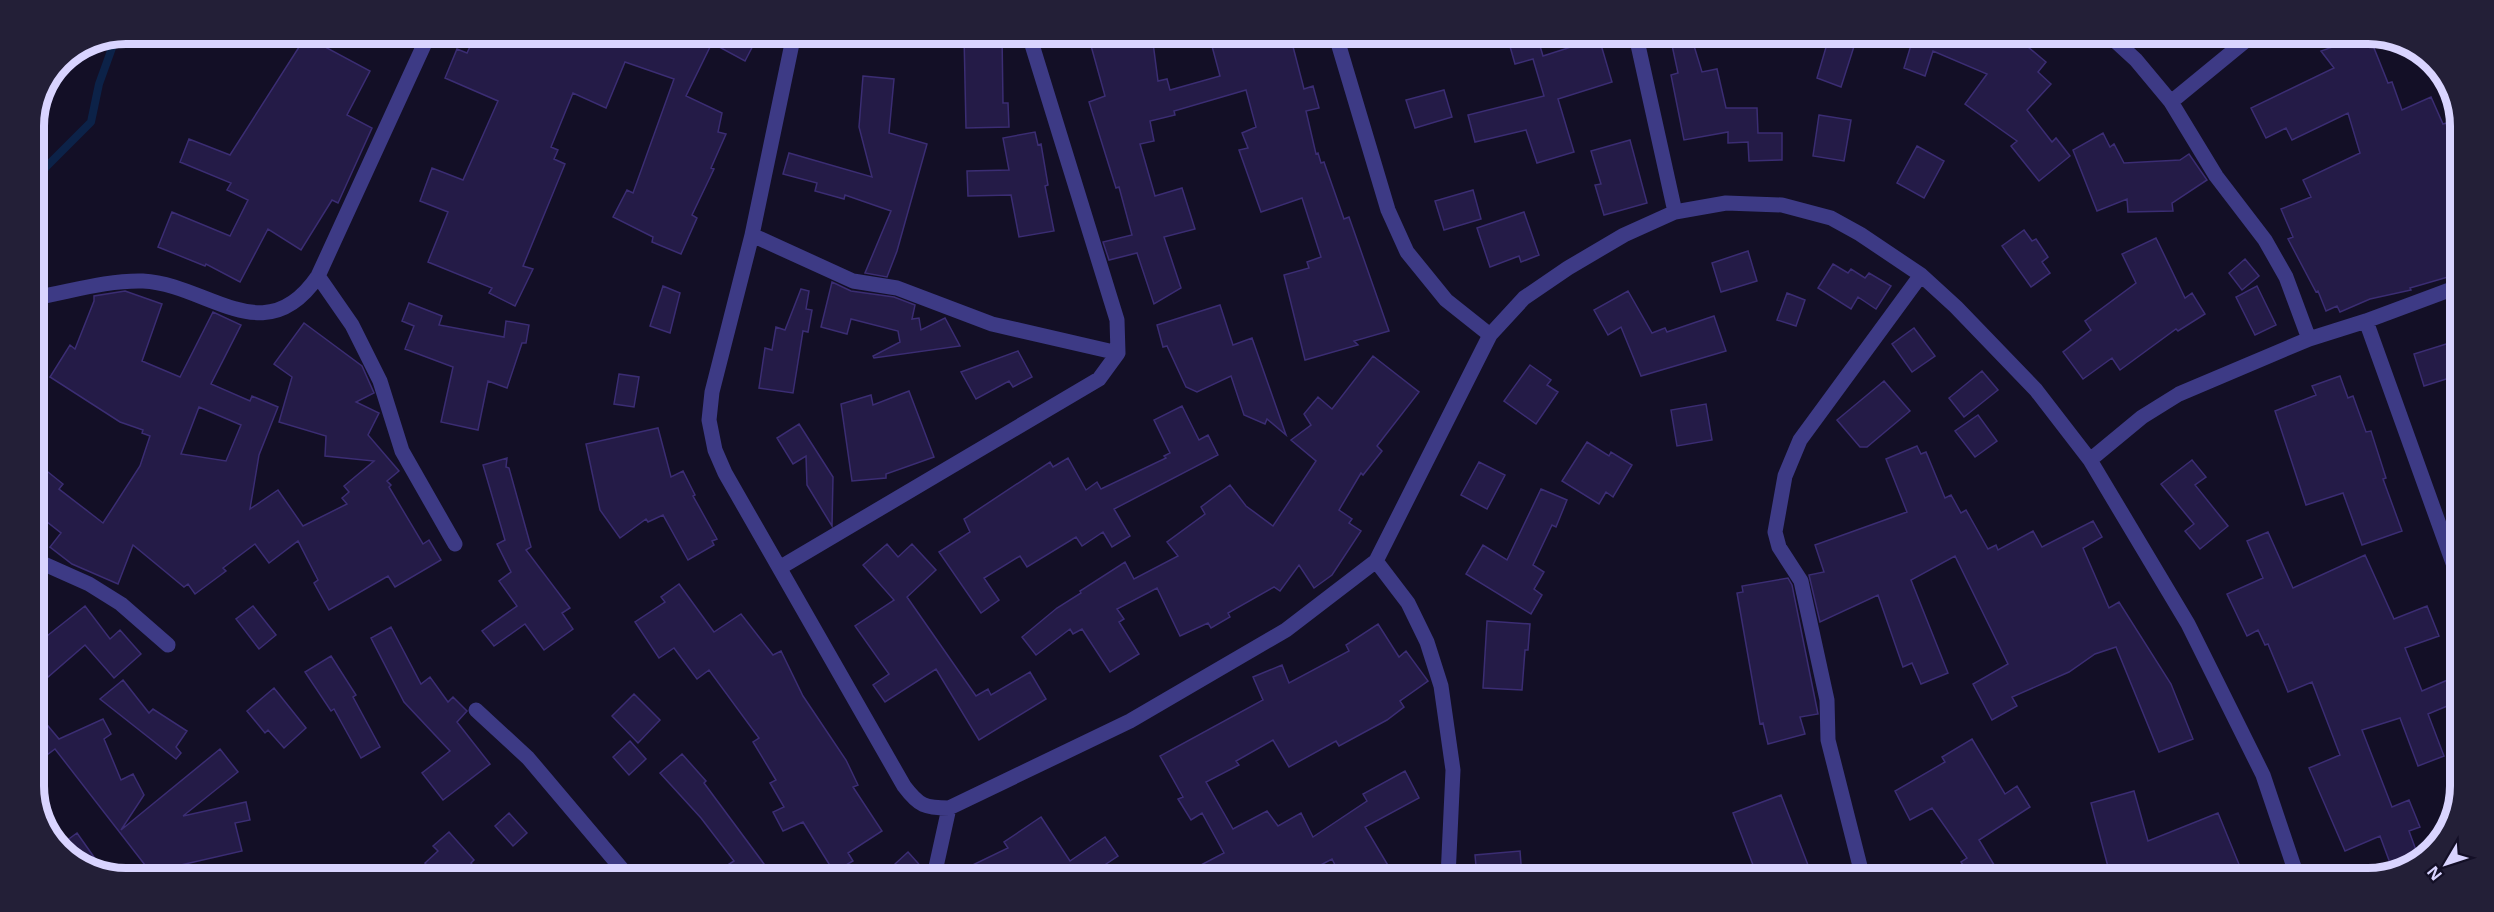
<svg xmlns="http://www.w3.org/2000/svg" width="2494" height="912" font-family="'Open Sans',sans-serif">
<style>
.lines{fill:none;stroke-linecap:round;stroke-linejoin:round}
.stream{stroke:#0c2248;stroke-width:8}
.building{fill:#241b47;stroke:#3b2d73;stroke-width:1.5;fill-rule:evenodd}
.minor{stroke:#3d3a85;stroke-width:15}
.rim{fill:none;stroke:#d9d4ff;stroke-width:8}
</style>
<rect width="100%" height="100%" fill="#130f26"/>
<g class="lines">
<path class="stream" d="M33,186L46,167L91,122L99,84L116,37"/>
</g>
<path class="building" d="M308,33H332L325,47L370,71L347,115L372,128L338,203L332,200L301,250L268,229L240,282L206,264L205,266L158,247L172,212L230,236L248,200L227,190L231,183L180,162L189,139L230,155Z
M476,34H759L745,61L712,43L686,96L722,113L718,132L726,134L711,168L714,169L692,215L697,218L681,254L652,242L653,237L613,217L627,190L633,193L674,79L625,62L606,108L573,93L551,147L558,150L554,159L565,164L523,266L533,269L515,306L489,293L492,288L428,262L448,212L420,201L432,168L463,180L498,101L445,78L457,49L467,53Z
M964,35H1002L1003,103H1008L1009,127L966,128Z
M1088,35H1152L1158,81L1167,79L1170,90L1220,76L1209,35H1290L1304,89L1313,86L1319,108L1306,111L1316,154L1318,153L1321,163L1324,162L1344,219L1349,217L1389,331L1354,341L1358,345L1305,360L1284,275L1309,268L1307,262L1321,257L1302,198L1261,212L1239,150L1248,148L1242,133L1256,127L1246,90L1174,111L1175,115L1150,121L1154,141L1140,144L1155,196L1182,188L1195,229L1164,237L1181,288L1154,304L1137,253L1109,260L1103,242L1132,235L1119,187L1116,188L1089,102L1105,96Z
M1507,36H1537L1543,56L1599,38L1612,82L1558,99L1574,152L1537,163L1526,130L1475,142L1468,115L1544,96L1533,59L1515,64Z
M1670,36H1691L1702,72L1717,69L1726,108H1757L1758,133H1782V160L1749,161L1748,142L1728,143V132L1684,140L1671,75L1678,73Z
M1829,37H1857L1841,87L1817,78Z
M1901,37H2016L2046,62L2038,72L2051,84L2027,110L2052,142L2056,138L2070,156L2039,181L2011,146L2017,141L1965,104L1987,74L1933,51L1925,76L1904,68L1912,42Z
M2358,38H2370L2388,83L2392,82L2402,110L2431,97L2443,124L2460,119V227L2452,229L2460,253V271L2447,274L2448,277L2410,288L2411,290L2370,299L2340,312L2337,306L2326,311L2318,291L2316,292L2288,239L2293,237L2281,209L2311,197L2303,180L2360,153L2348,113L2292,140L2286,128L2266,138L2251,108L2334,68L2321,51Z
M863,76L894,79L889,133L927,144L897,251L887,277L865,273L891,211L845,195L844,199L815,191L817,183L783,174L789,153L872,177L859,127Z
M1444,90L1452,117L1415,128L1406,100Z
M1819,115L1851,120L1844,161L1813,156Z
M1035,132L1038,145L1041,144L1048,185L1045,186L1054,231L1019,237L1011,195L968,196L967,171L1009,170L1003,138Z
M2103,133L2110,147L2114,144L2124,163L2180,160L2189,154L2207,180L2172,203L2173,211L2128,212L2127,199L2097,211L2073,150Z
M1630,140L1647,203L1604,215L1595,185L1601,184L1591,151Z
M1917,146L1944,161L1924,198L1897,183Z
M1473,190L1481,219L1444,230L1435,201Z
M1524,212L1539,255L1521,262L1519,256L1490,267L1477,228Z
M2024,230L2032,241L2036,239L2048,257L2042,262L2050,273L2031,287L2002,246Z
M2156,238L2185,298L2192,293L2205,314L2178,331L2176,329L2120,370L2112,358L2083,379L2063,352L2091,330L2085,321L2136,283L2122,254Z
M1748,251L1757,281L1721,292L1712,263Z
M2245,259L2259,276L2242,290L2229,273Z
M1833,264L1848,273L1851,269L1865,278L1869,273L1891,286L1876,309L1858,297L1851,309L1818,288Z
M832,282L851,291L894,297L915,305L912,319L919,318L921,330L945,318L960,346L874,358L873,356L900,342L898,331L851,319L847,334L821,327Z
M663,286L680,293L670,333L650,326Z
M2257,286L2276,325L2255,335L2236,297Z
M801,289L809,291L806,309L812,310L808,332L803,331L793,393L759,388L765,348L772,350L776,327L785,330Z
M125,291L162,304L142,361L180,377L213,312L241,325L211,384L250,401L252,396L278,407L259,455L250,509L278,490L303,526L347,504L342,498L349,492L344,486L374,461L325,456L326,436L279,422L292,377L274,364L304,323L362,366L374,393L356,402L379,413L368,435L399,471L387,481L391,485L389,487L423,544L429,540L441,560L395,587L388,576L329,610L314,583L318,580L298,541L269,563L255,544L223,568L226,571L195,594L188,584L184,587L133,545L118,584L72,564L50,547L61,533L33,511V460L63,484L59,489L103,523L140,466L150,436L142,433L143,430L120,422L50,377L70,345L75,349L94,301V296ZM199,407L241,425L226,461L181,454Z
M1628,291L1652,333L1665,328L1667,332L1714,316L1726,351L1641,376L1621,327L1608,335L1594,310Z
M1787,293L1805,300L1796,326L1777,320Z
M409,303L442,316L439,325L504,337L506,321L529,325L526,343H522L507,388L488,381L478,430L441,422L453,367L405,349L414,326L402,321Z
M1220,305L1233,345L1252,338L1286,435L1267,419L1265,424L1244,415L1231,376L1197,392L1186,387L1167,346L1163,347L1157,325Z
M1914,328L1935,356L1912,372L1892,344Z
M2459,340V375L2424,386L2414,354Z
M1018,351L1032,377L1013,387L1009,381L976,399L961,372Z
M1373,356L1419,392L1377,446L1382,451L1363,475L1361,473L1339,510L1352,519L1349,523L1361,531L1332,575L1314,588L1299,565L1280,591L1274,587L1228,613L1230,617L1211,628L1208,623L1180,636L1157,588L1117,609L1124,619L1119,622L1139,654L1110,672L1082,629L1073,634L1070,629L1036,655L1022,637L1057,608L1081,593L1080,591L1125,562L1134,579L1178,556L1167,542L1205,514L1201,507L1230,485L1246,506L1273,526L1316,461L1291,440L1311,425L1304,414L1318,397L1332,409Z
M1530,365L1551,380L1547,385L1558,392L1536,424L1504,401Z
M1982,371L1998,390L1964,417L1949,398Z
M619,374L639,377L634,407L614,404Z
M2340,376L2348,398L2353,396L2366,432L2371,431L2386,478L2383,479L2402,531L2362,545L2343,493L2306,505L2275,411L2316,395L2312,386Z
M1884,381L1910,411L1867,447H1860L1837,420Z
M909,391L934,457L886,474V478L852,481L841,404L871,395L873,405Z
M1706,404L1712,440L1677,446L1671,410Z
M1182,406L1199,440L1208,435L1218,455L1114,509L1130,536L1112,547L1103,532L1082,546L1076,537L1027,567L1020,556L984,578L999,600L981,613L939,552L970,532L964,519L1050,462L1053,467L1068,458L1086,490L1097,482L1101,489L1166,458L1164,456L1170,453L1154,420Z
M1978,415L1997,441L1975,457L1955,431Z
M799,424L833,477L832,526L807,485L806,456L793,464L777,438Z
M658,428L671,477L683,471L695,495L693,496L717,539L712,541L714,545L688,560L663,515L648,522L646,519L620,538L600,510L586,444Z
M1587,442L1609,456L1611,452L1632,465L1613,497L1606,492L1599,504L1562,481Z
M1917,446L1921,454L1926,452L1945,498L1951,495L1961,513L1966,510L1988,549L1996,545L1998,550L2033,531L2042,547L2093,521L2102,537L2083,548L2109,608L2119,602L2171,684L2193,739L2159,752L2116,647L2095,654L2069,672L2012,697L2017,706L1992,720L1973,684L2008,664L1955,556L1911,580L1948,673L1921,684L1912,663L1903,667L1878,595L1820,622L1809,575L1824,572L1815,545L1907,512L1886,459Z
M507,458L506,467L509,468L531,547L526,550L570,608L562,613L573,629L544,650L525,624L494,646L482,631L517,606L499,581L511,572L497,544L505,540L483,465Z
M2192,460L2206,477L2195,485L2228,526L2200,549L2185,531L2194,524L2161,484Z
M1479,462L1505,475L1487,509L1461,495Z
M1541,489L1567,500L1556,527L1552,525L1533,565L1544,572L1534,589L1542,595L1531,614L1466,574L1483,545L1507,560Z
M2268,532L2293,588L2365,555L2394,619L2427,606L2439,636L2405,648L2422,691L2457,676V702L2428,714L2444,756L2418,766L2400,718L2362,730L2392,807L2409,800L2420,827L2409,831L2420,861L2393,871L2380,836L2345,851L2309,768L2340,755L2312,682L2288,692L2268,644L2265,645L2258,630L2247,636L2227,594L2263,578L2247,541Z
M887,544L898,557L912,544L936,570L907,597L976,696L988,689L991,695L1030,672L1046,699L979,740L936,669L885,702L873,685L889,674L855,626L894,600L863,565Z
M1788,578L1792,585L1818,714L1800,717L1805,734L1768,744L1763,723L1760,724L1737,593L1743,592L1742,586Z
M679,584L714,632L741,614L773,655L781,651L803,696L846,760L858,785L853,787L882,831L848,853L853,861L834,872L803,822L783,831L773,812L784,807L770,783L776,780L753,742L759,738L709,670L697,679L674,648L659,658L635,622L665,602L661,597Z
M85,606L110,639L120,630L141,654L114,678L85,645L33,690V647Z
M253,606L276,635L259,649L236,619Z
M1487,621L1530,624L1528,650H1525L1522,690L1483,688Z
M1378,624L1399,657L1406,651L1428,681L1400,701L1404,707L1387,720L1339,746L1336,741L1289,767L1273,740L1236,761L1239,765L1206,782L1233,829L1267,811L1278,826L1301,813L1313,837L1367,801L1363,794L1405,771L1419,798L1365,827L1395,877H1341L1332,859L1298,877L1180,876L1224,853L1202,813L1191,820L1178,799L1183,797L1160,756L1263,700L1253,677L1282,665L1289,683L1349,651L1346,645Z
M391,627L421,684L430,677L448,702L453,697L467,711L457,722L490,764L443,800L422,773L450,751L404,702L371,638Z
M331,656L356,695L353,697L380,747L361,758L334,709L331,711L305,672Z
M123,680L149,713L153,709L187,731L176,747L181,753L176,759L100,699Z
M274,688L306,728L284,748L268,730L265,733L247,711Z
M634,694L660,720L638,743L612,716Z
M33,708L59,739L103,719L111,734L104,739L121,780L133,774L144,795L121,830L220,749L238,772L183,816L246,802L250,820L235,823L242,851L181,865L188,874H152L55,749L40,760L33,743Z
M1972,739L2005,794L2017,786L2030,807L1979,840L2002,878H1971L1961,862L1967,858L1932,808L1910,820L1895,791L1945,762L1942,757Z
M630,741L646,759L629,775L613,757Z
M682,754L706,781L704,783L773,876L712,875L734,861L701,818L660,773Z
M2134,791L2148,841L2218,813L2245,879L2111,878L2091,803Z
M1781,795L1813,878H1758L1733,813Z
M509,813L527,833L513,846L495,826Z
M1041,817L1070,861L1105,837L1118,856L1088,876H950L1008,848L1004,842Z
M449,832L474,860L471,863L481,875H435L425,863L438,851L433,846Z
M77,833L106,874H96L58,847Z
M1520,851L1522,877H1477L1475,855Z
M908,852L925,871L924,876H882Z"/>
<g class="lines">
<path class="minor" d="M794,34L752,235L712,392L709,420L715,450L725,473L904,786C919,806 925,808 949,808L1130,721L1286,630L1376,561L1490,335L1524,298L1568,268L1624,235L1675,212L1726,203L1782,205L1831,218L1860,234L1921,275L1956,307L2036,390L2090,460L2188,624L2263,775L2298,879
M1336,36L1388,210L1407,252L1446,300L1490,335
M1636,36L1675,212
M2111,37L2136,60L2171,102L2216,176L2265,240L2286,277L2309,339
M2171,102L2249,38
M752,235L853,281L897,288L992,324L1118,353
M318,276L352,325L380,381L402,451L455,544
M33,298C69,292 106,280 143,281C208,284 265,354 318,276L429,34
M2366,321L2458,577
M2090,460L2142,417L2179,394L2309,339L2366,321L2460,286
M33,559L89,584L121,604L168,645
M1376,561L1408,603L1427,642L1441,686L1453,770L1448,877
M781,567L1099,379L1118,353L1117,320L1029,35
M476,710L528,758L627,875
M934,876L949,808
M1863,878L1828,740L1827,700L1801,581L1779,547L1775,532L1785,476L1800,440L1921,275"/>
</g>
<path d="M0 0H2494V912H0ZM126 44H2368A82 82 0 0 1 2450 126V786A82 82 0 0 1 2368 868H126A82 82 0 0 1 44 786V126A82 82 0 0 1 126 44Z" fill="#231f37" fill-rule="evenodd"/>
<path class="rim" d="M126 44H2368A82 82 0 0 1 2450 126V786A82 82 0 0 1 2368 868H126A82 82 0 0 1 44 786V126A82 82 0 0 1 126 44Z"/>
<g transform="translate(2446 864) rotate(231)" stroke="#130f26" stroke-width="4.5" paint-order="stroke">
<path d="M0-4.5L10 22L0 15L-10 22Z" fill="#d9d4ff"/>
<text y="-9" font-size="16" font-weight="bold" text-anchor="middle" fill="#d9d4ff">N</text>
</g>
</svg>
